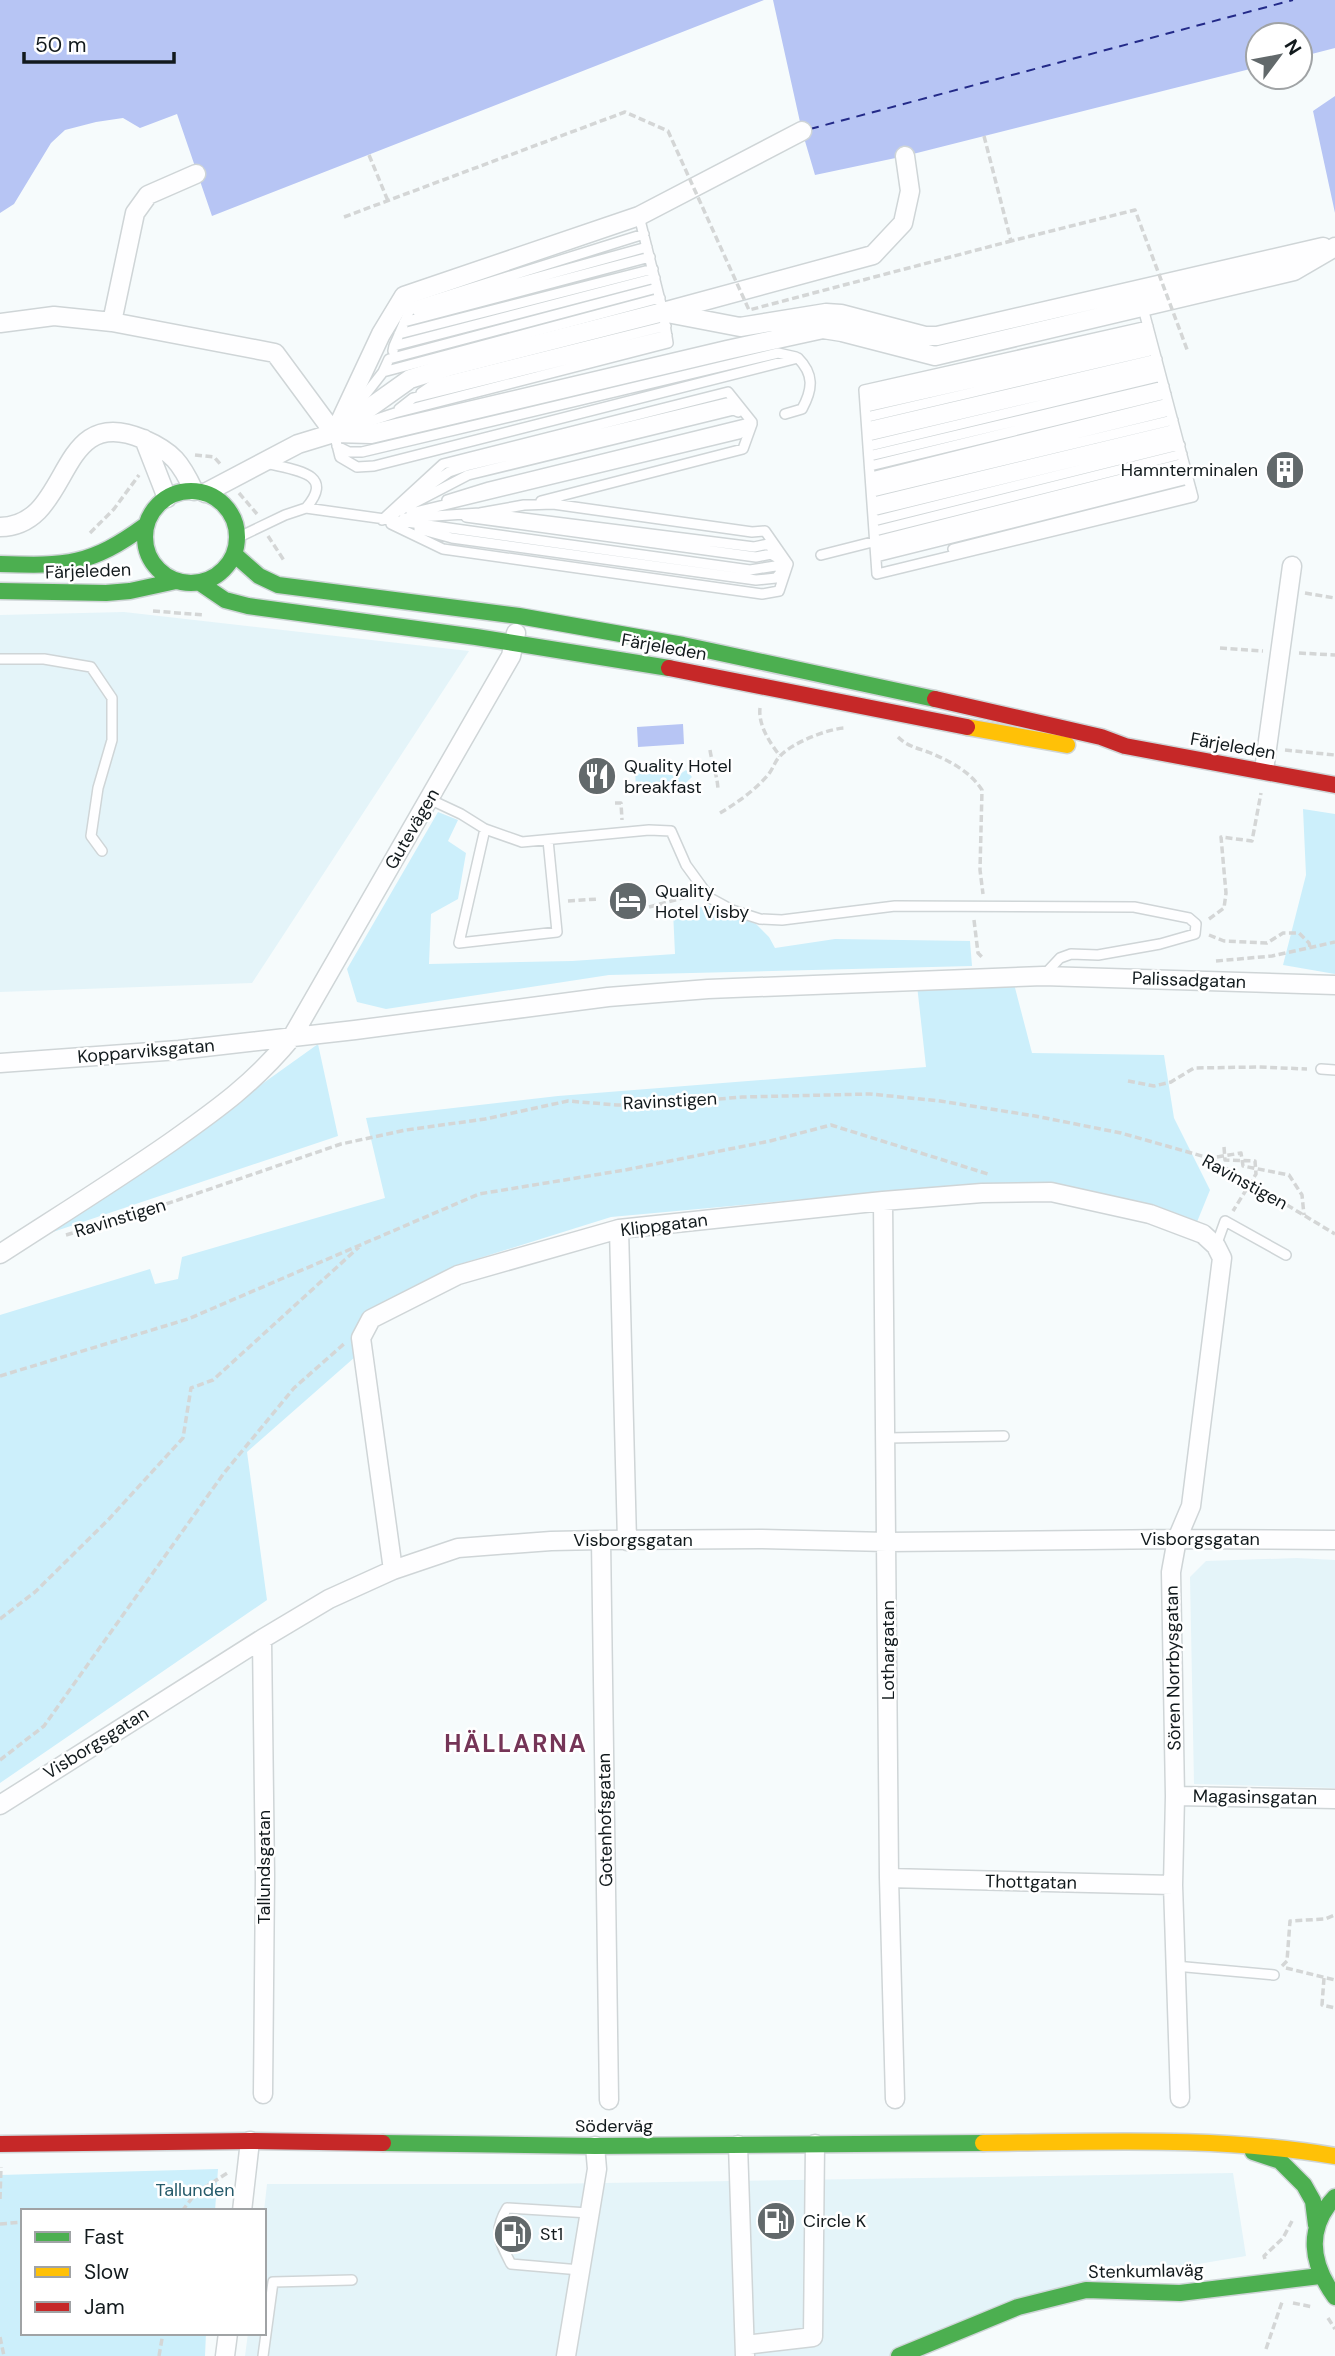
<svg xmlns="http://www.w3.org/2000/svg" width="1335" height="2356" font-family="'DM Sans',sans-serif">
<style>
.built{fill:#e4f4f9}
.green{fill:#cceffb}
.water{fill:#b7c5f4}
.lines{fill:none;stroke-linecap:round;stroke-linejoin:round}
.ferry{stroke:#232a88;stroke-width:2;stroke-dasharray:9 7;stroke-linecap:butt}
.lane-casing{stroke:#cfd5d7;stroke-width:12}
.street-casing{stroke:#cfd5d7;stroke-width:21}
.fast-casing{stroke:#cfd5d7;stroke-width:19}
.slow-casing{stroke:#cfd5d7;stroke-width:19}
.jam-casing{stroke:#cfd5d7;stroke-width:19}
.path{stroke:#d4d6d6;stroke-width:3.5;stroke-dasharray:7 3.5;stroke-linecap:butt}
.lane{stroke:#fefeff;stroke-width:9}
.street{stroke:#fefeff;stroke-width:18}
.fast{stroke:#4caf50;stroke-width:16}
.slow{stroke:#ffc107;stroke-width:16}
.jam{stroke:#c62828;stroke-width:16}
.path-bridge{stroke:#d4d6d6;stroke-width:3.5;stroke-dasharray:7 3.5;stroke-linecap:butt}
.labels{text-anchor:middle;stroke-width:5;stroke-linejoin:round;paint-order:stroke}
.poi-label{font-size:18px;fill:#121a1d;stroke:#fff;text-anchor:start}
.street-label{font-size:18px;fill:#121a1d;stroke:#fff}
.park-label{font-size:18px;fill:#255a6a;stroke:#fff}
.district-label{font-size:24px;font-weight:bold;letter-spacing:2px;fill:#753557;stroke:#fff}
</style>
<rect width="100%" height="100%" fill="#f6fbfc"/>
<path class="built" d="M124,612L469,651L252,983L0,992V615Z
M1297,1558L1335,1560V1788L1194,1784L1190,1577L1206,1561Z
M1233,2173L1246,2256L1132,2275L892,2356H245L248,2333H264V2211L267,2184H539Z"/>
<path class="green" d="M647,764L657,766L656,773L677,776L686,770L692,777L674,794L636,788L635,770L645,771Z
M1303,809L1335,814V974L1283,965L1306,875Z
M438,812L458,820L448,841L466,853L458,899L431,914L429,964L572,961L675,954L673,911L710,906L756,924L769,937L775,948L835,939L970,941L972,966L609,975L386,1009L357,1002L347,969Z
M1014,984L1032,1053L1164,1055L1174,1118L1210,1190L1197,1222L1156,1207L1050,1184L984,1185L883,1192L611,1217L454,1266L366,1312L353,1335L355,1357L247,1452L267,1600L0,1783V1315L150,1269L155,1284L178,1279L182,1257L385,1198L366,1118L558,1096L926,1067L917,985Z
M318,1044L338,1136L47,1234L126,1181Z
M218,2169L215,2211H23V2333H206L205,2356H0V2175Z"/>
<path class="water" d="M0,0H764L212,216L177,114L140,128L123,118L96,122L65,130L51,143L14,204L0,213Z
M773,0H1335V48L1300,57V35H1258V67L905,156L815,175L802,131Z
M1335,96V213L1313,111Z
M683,724L684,744L638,747L637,727Z"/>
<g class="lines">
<path class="ferry" d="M810,129L1293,0"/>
<g class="lane-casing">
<path id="lane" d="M1143,308L1193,497L877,574L864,390L1148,326
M417,311L647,247
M404,322L650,257
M399,334L653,269
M394,346L411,307L644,234
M393,351L394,346L655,278
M383,372L660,298
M421,393L434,384L666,326
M865,398L1150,334
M866,407L1152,343
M399,409L413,398L667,335
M351,413L383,372L389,359L657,288
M867,417L1154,350
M353,427L395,413L668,343L663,312L639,216
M867,427L1157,359
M334,433L340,457L357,467L374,466L798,358C814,374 813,389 802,409L785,414
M868,436L1159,368
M337,446L349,452H362L778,353L796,357
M869,446L1161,376
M869,456L1164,386
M265,463C292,470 337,472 306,508
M870,466L1166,394
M871,477L1168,403
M871,484L1170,411
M872,492L1173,420
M414,496L449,472L466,466L730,402L736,407
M447,500L489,487L749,423
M541,501L743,449L752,424
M873,502L1175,429
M873,511L1177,437
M411,513L739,434L752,422
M393,514L468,475L734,410L738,412
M492,514L754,547L768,544L774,550
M466,517L756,557L771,554L783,561
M404,518L480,513L524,505L553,504L752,532L765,531L788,564
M382,520L443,464L728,392L752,422
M874,521L1180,445
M391,524L443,549L762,594L779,591L788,564
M419,529L452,538L756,580L776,578L782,571
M875,531L1182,454
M237,538L285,515L306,508L750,570L788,564
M876,548L1186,471
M953,549L1191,489
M821,555L1184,463
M876,557L1188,479
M0,659H44L91,667L112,698V740L98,788L91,836L102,851
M429,799L461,814L485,829L522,842L649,830L671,831L686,865L710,898L732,910L760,919L782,920L895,906L1134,907L1189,918L1196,924L1195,934L1160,944L1098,955L1071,954L1060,958L1045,974
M485,829L459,943L557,932L548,840
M1321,1069L1335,1070
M1216,1246L1225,1221L1286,1255
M887,1438L1004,1436
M1175,1966L1274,1975
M580,2270L511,2264C499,2241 493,2231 507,2208L589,2213
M263,2356L273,2282L352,2280"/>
</g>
<g class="street-casing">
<path id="street" d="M667,313L740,327L826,313L841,314L925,336H937L1323,247
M112,322L135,213L148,195L196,174
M0,323L54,316L112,322L275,353L334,433
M336,430L381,334L404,296L639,216L802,131
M334,433L371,434L727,350L823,329L842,332L935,356L1294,271L1335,247
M144,439L167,498
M205,493L298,444L334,433L410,379L451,366L663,312L873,255L903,223L910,191L905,156
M0,527C74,526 54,401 143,439C173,452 181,463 194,491
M1264,770L1292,566
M0,1063L179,1050L355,1030L608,997L708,989L1043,976L1335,985
M883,1201L889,1878L895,2099
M619,1229L627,1541
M0,1254C57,1217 115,1181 171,1142C219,1108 254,1083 292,1037L511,656L516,633
M601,1540L609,2100
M393,1570L361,1338L371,1319L458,1275L619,1229L883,1201L982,1193L1051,1192L1150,1214L1203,1234L1216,1246L1222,1258L1191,1506L1177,1539L1171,1572L1175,1796L1173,1885L1180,2098
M262,1639L265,1876L263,2094
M1175,1796L1335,1799
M0,1805L262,1639L329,1599L393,1570L458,1548L551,1541L601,1540L761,1539L887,1542L1177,1539L1335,1540
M889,1878L1173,1885
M738,2145L745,2356
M242,2211L250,2141
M745,2345L813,2337L815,2144
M225,2356L228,2333
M566,2356L597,2169L595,2146"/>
</g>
<g class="fast-casing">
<path id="fast" d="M145 537a46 46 0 1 1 92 0a46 46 0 1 1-92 0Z
M234,554L259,576L278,585L519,616L683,645L935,699
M0,564C67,566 90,566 146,525
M200,583L225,600L248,606L476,637L669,668
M0,591L106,593L130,591L176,581
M383,2143L595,2146L983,2143
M1253,2152L1280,2161L1304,2185L1313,2201L1316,2225
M1335,2197C1305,2229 1311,2264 1335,2297
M899,2356L1018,2307L1086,2290L1180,2293L1320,2276"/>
</g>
<g class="slow-casing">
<path id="slow" d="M967,727L1067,745
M983,2143C1101,2142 1218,2136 1335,2156"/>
</g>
<g class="jam-casing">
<path id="jam" d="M669,668L967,727
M935,699L1101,737L1125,746L1335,785
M0,2144L250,2141L383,2143"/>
</g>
<path class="path" d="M369,155L388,201
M195,455L214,457L222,466
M239,493L257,514
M90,533L114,509L139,475
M268,536L285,562
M1305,593L1335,598
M153,611L204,615
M1220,648L1263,651
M1299,653L1335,655
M760,708C758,725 770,743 780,756
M898,737C907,746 917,748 928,752C948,760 970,771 982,790L980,870L983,894
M710,750C712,764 718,777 718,791
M1285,750L1335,755
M615,803H621L622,820
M720,813C737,803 755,790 768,775C773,769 775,761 780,756C792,743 829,728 846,728
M568,901L598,899
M649,907L690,896
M1209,919L1224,908L1226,893L1221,837L1252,841L1261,793
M974,920L978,953L984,959
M1209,935L1224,941L1267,943L1283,933H1299L1309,943L1310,947
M1216,961L1272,956L1335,942
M1128,1081L1154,1086L1171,1082L1194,1068L1258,1067L1307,1069
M1224,1147L1225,1160L1255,1161L1256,1174L1233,1211
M1217,1157L1241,1153L1243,1166L1289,1175L1302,1195L1304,1215
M66,1235L137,1214L341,1144L406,1130L485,1119L568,1101L617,1105L660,1104L742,1097L870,1094L940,1101L1035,1116L1121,1133L1209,1158L1335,1234
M0,1376L188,1319L479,1194L625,1170L770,1141L831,1125L988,1174
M0,1619L35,1592L109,1519L183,1438L191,1388L213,1380L359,1247
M0,1760L44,1726L224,1473L294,1388L345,1343
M1282,1966L1287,1961L1290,1921L1325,1919L1335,1915
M1286,1968L1335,1980
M1324,1978L1322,2005L1335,2008
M0,2199L1,2167
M182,2211L196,2193L229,2172
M0,2224L23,2222
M1265,2259L1264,2256L1283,2238L1292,2221
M1293,2303L1313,2307
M1328,2318L1335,2329
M0,2337L4,2356
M1266,2349L1282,2302
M159,2356L163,2333"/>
<use href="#lane" class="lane"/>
<use href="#street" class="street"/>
<use href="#fast" class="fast"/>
<use href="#slow" class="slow"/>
<use href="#jam" class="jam"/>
<path class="path-bridge" d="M984,136L1011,241L1135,210L1188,352
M344,217L625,112L668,131L749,310L1011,241"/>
</g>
<defs>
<g id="building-disc" transform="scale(2.0125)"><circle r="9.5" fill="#62696b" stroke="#fff"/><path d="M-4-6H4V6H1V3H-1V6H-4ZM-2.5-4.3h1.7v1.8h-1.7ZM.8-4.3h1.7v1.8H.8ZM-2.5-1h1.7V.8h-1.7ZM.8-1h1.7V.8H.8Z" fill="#fff"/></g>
<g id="restaurant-disc" transform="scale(2.0125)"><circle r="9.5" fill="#62696b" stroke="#fff"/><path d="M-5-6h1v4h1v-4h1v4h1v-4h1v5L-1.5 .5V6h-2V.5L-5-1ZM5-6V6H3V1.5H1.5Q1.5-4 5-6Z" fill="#fff"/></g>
<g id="hotel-disc" transform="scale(2.0125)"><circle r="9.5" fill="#62696b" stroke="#fff"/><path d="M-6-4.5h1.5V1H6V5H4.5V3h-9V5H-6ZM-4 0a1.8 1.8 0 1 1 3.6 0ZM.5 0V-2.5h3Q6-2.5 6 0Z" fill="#fff"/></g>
<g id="fuel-disc" transform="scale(2.0125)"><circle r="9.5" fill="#62696b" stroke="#fff"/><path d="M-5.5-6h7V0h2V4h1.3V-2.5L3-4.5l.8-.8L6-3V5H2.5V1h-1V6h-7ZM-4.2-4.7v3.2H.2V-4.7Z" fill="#fff"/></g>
</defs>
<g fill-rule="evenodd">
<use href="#building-disc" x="1285" y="470"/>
<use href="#restaurant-disc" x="597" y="776"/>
<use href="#hotel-disc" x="628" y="901"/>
<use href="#fuel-disc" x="776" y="2221"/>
<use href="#fuel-disc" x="513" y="2234"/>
</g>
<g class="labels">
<g class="poi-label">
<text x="1258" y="476" text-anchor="end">Hamnterminalen</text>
<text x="624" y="772">Quality Hotel<tspan x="624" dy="21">breakfast</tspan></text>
<text x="655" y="897">Quality<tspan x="655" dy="21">Hotel Visby</tspan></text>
<text x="803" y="2227">Circle K</text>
<text x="540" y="2240">St1</text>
</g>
<g class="street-label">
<text transform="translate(88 571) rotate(-2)" y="6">Färjeleden</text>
<text transform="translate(664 647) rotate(10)" y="6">Färjeleden</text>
<text transform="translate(1233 746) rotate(10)" y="6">Färjeleden</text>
<text transform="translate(412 829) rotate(-60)" y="6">Gutevägen</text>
<text transform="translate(1189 980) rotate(2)" y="6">Palissadgatan</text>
<text transform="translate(146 1051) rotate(-5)" y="6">Kopparviksgatan</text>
<text transform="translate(670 1101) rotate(-3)" y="6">Ravinstigen</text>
<text transform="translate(1245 1182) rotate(29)" y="6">Ravinstigen</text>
<text transform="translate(120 1218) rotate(-17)" y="6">Ravinstigen</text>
<text transform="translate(664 1225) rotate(-7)" y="6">Klippgatan</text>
<text x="1200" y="1545">Visborgsgatan</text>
<text x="633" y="1546">Visborgsgatan</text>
<text transform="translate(888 1650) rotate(-90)" y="6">Lothargatan</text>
<text transform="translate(1173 1668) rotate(-91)" y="6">Sören Norrbysgatan</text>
<text transform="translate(96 1743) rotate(-32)" y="6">Visborgsgatan</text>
<text transform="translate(1255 1797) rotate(1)" y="6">Magasinsgatan</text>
<text transform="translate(605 1820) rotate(-91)" y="6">Gotenhofsgatan</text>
<text transform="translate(264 1867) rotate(-90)" y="6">Tallundsgatan</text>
<text transform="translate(1031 1882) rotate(1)" y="6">Thottgatan</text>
<text x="614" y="2132">Söderväg</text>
<text transform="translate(1146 2271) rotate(-1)" y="6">Stenkumlaväg</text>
</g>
<g class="park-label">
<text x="195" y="2196">Tallunden</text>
</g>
<g class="district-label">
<text x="516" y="1752">HÄLLARNA</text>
</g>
</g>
<rect x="21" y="2209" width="245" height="126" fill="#ffffff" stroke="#a0a3a5" stroke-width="2"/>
<rect x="35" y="2232" width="35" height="10" fill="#4caf50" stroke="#a0a3a5" stroke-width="2"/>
<text x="84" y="2244" font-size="21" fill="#121a1d">Fast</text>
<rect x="35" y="2267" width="35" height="10" fill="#ffc107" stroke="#a0a3a5" stroke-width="2"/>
<text x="84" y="2279" font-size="21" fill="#121a1d">Slow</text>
<rect x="35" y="2302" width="35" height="10" fill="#c62828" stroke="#a0a3a5" stroke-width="2"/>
<text x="84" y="2314" font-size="21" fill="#121a1d">Jam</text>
<g transform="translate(1279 56) rotate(58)"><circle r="33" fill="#ffffff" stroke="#a0a3a5" stroke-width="2"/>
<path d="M0-5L12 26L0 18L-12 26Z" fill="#62696b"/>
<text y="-10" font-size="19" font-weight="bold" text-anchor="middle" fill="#121a1d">N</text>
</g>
<path d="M24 52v10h150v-10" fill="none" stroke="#121a1d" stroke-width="3.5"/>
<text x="35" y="52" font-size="21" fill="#121a1d" stroke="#ffffff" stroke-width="5" paint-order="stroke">50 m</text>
</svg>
